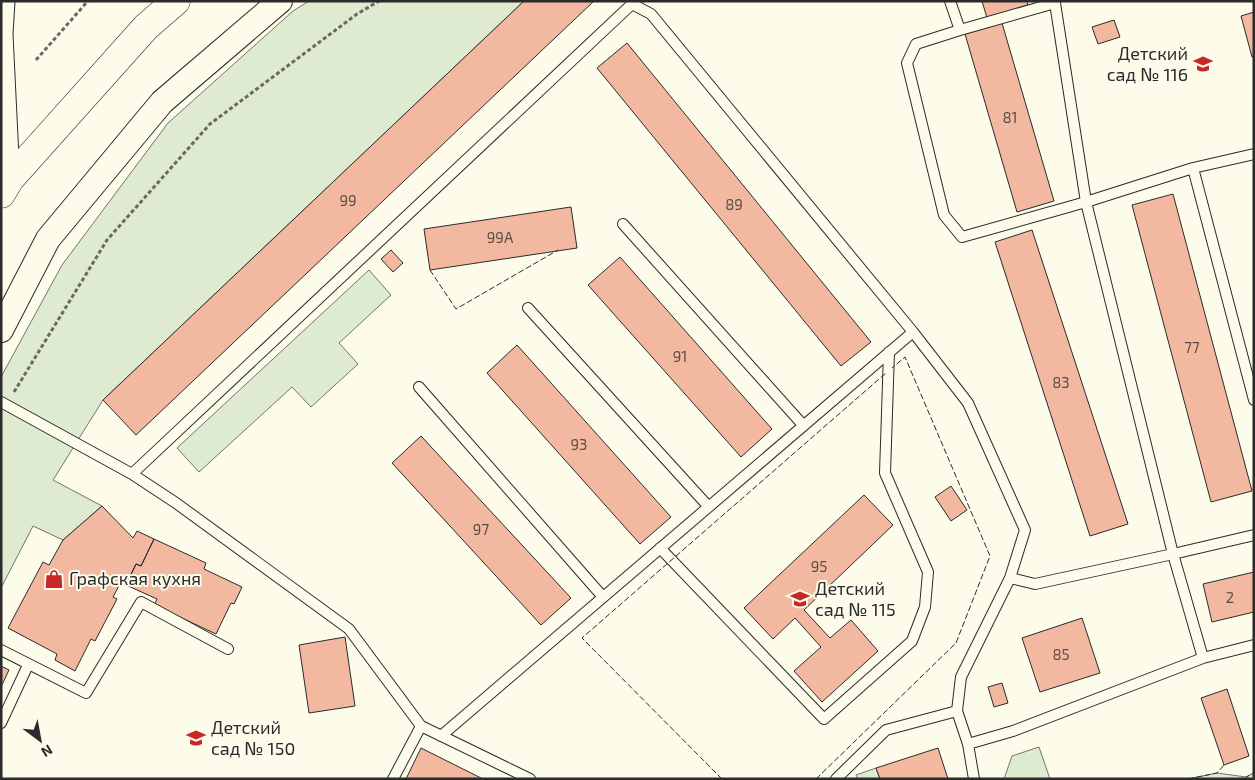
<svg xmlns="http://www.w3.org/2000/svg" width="1255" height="780" font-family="'Exo 2',sans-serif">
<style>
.green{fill:#deebd1;stroke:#74746e}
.building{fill:#f2b8a0;stroke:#2b2b2b}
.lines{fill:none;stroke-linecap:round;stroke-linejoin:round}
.service-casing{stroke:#2b2b2b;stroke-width:12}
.minor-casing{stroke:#2b2b2b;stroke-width:21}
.tertiary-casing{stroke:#2b2b2b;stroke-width:26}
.trunk-casing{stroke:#2b2b2b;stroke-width:29}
.path{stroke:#6a6964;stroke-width:3;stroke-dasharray:4 2.5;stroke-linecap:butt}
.service{stroke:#fdfbea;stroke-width:10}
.minor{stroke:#fdfbea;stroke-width:19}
.tertiary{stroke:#fdfbea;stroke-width:24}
.trunk{stroke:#fdfbea;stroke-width:28}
.fence{stroke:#2b2b2b;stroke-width:1;stroke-dasharray:6 2.5;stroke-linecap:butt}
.labels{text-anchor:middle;stroke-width:4;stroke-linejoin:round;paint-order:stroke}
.number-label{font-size:15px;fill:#5d4e48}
.poi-label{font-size:18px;fill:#2b2b2b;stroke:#fdfbea;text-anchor:start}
</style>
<rect width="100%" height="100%" fill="#fdfbea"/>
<path class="green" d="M309,1H524L103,400L53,480L102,506L63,540L33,526L1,588V377L62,265L168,123L293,11Z
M369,270L391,295L339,343L358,364L311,407L292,387L199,472L177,448Z
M1039,747L1050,779H1004L1012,756Z
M876,768L880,779H858L856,775Z
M1217,773L1246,777L1254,773V779H1188Z"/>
<path class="building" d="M524,1H594L136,435L103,400Z
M982,1H1027L1028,5L987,18Z
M1254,12V57H1252L1241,16Z
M1114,20L1120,37L1098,44L1092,27Z
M1002,23L1054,201L1017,212L965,34Z
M627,43L871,342L841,366L597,68Z
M1173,194L1252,491L1211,502L1132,205Z
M571,207L577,248L430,270L424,229Z
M1032,230L1128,524L1090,536L995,242Z
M391,250L403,263L393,272L381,259Z
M620,257L772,429L741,457L588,285Z
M517,345L671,517L640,544L487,373Z
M421,436L571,598L541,625L392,463Z
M951,486L967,510L951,521L935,497Z
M864,495L893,525L804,610L830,638L851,620L878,651L822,702L794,671L821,647L795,618L773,639L744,608Z
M102,506L133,538L137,531L154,539L141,566L136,564L126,585L121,582L113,597L117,599L95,641L91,639L75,671L55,660L57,654L8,628L43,562L49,565L63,540Z
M154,539L206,563L204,569L242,587L234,604L231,603L216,634L154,605L157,599L126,585L136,564L141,566Z
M1254,572V612L1212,622L1203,584Z
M1082,618L1100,673L1040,692L1022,638Z
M345,637L355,706L309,713L299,645Z
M1,666L9,670L1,687Z
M1002,683L1008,703L994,707L988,687Z
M1227,689L1249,756L1224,765L1201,698Z
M421,748L483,779H406Z
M938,748L948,779H880L876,768Z"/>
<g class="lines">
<g class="service-casing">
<path id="service" d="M636,1L632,4L651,14L913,332
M950,1L960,30L1055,3L1054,1
M960,30L916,44L907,63L944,215L962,237L1086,202L1055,3
M1254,154L1193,168L1254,400
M623,224L803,425
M528,308L708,506
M419,387L603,597
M1,402L132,474L176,503L349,629L421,726
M132,474L632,4L631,1
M1254,535L1173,554L1203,658L1254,645
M660,548L824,719L912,641L925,607L928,572L885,473L889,352
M1010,578L1035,584L1173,554L1086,202L1193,168
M1,650L86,693L141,602L228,649
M1,723L28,665
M441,736L913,332L968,403L1025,530L1010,578L961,677L957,711
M968,744L1013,731L1203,658
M393,779L421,726L530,779
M836,779L886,730L957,711L968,744L974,779"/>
</g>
<g class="minor-casing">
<path id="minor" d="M5,1L3,34L10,179"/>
</g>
<g class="tertiary-casing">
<path id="tertiary" d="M1,330L48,239L162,102L280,1"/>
</g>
<g class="trunk-casing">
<path id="trunk" d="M1,194L10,179L146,27L176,1"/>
</g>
<path class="path" d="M36,60L88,1
M14,392L107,240L210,124L357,14L379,1"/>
<use href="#service" class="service"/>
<use href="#minor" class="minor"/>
<use href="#tertiary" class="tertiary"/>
<use href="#trunk" class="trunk"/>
<path class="fence" d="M430,270L456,309L558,250
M722,779L582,638L886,373
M816,779L956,643L990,556L905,357L892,368
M1188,779L1217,773L1224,765
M1247,779L1246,777L1254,773"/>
</g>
<defs>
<g id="school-bare" transform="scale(1.5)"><path d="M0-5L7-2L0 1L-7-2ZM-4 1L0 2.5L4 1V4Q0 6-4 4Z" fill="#c62828" stroke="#fdfbea" stroke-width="2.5" paint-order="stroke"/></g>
<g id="shop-bare" transform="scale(1.5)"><path d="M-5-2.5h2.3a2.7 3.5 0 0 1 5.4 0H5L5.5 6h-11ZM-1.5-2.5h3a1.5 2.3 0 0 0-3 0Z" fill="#c62828" stroke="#fdfbea" stroke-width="2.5" paint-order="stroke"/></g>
</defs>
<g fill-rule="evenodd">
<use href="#school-bare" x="1203" y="64"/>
<use href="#shop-bare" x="54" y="579"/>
<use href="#school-bare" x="800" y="599"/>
<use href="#school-bare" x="196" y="738"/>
</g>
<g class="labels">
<g class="number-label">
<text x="1010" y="123">81</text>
<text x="348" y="206">99</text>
<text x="734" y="210">89</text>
<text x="500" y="243">99А</text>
<text x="1192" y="353">77</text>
<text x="680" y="362">91</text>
<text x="1061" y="388">83</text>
<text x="579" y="450">93</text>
<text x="481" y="535">97</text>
<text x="819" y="572">95</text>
<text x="1230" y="603">2</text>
<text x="1061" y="660">85</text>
</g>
<g class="poi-label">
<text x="1188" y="60" text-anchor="end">Детский<tspan x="1188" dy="21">сад № 116</tspan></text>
<text x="69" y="585">Графская кухня</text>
<text x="815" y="595">Детский<tspan x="815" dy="21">сад № 115</tspan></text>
<text x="211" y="734">Детский<tspan x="211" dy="21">сад № 150</tspan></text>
</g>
</g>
<rect width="1255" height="780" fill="none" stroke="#2b2b2b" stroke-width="5"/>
<g transform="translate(40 740) rotate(148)" stroke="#fdfbea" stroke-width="4" paint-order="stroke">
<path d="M0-4L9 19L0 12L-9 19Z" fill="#2b2b2b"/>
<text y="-8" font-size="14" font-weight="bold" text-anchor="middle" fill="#2b2b2b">N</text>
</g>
</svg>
